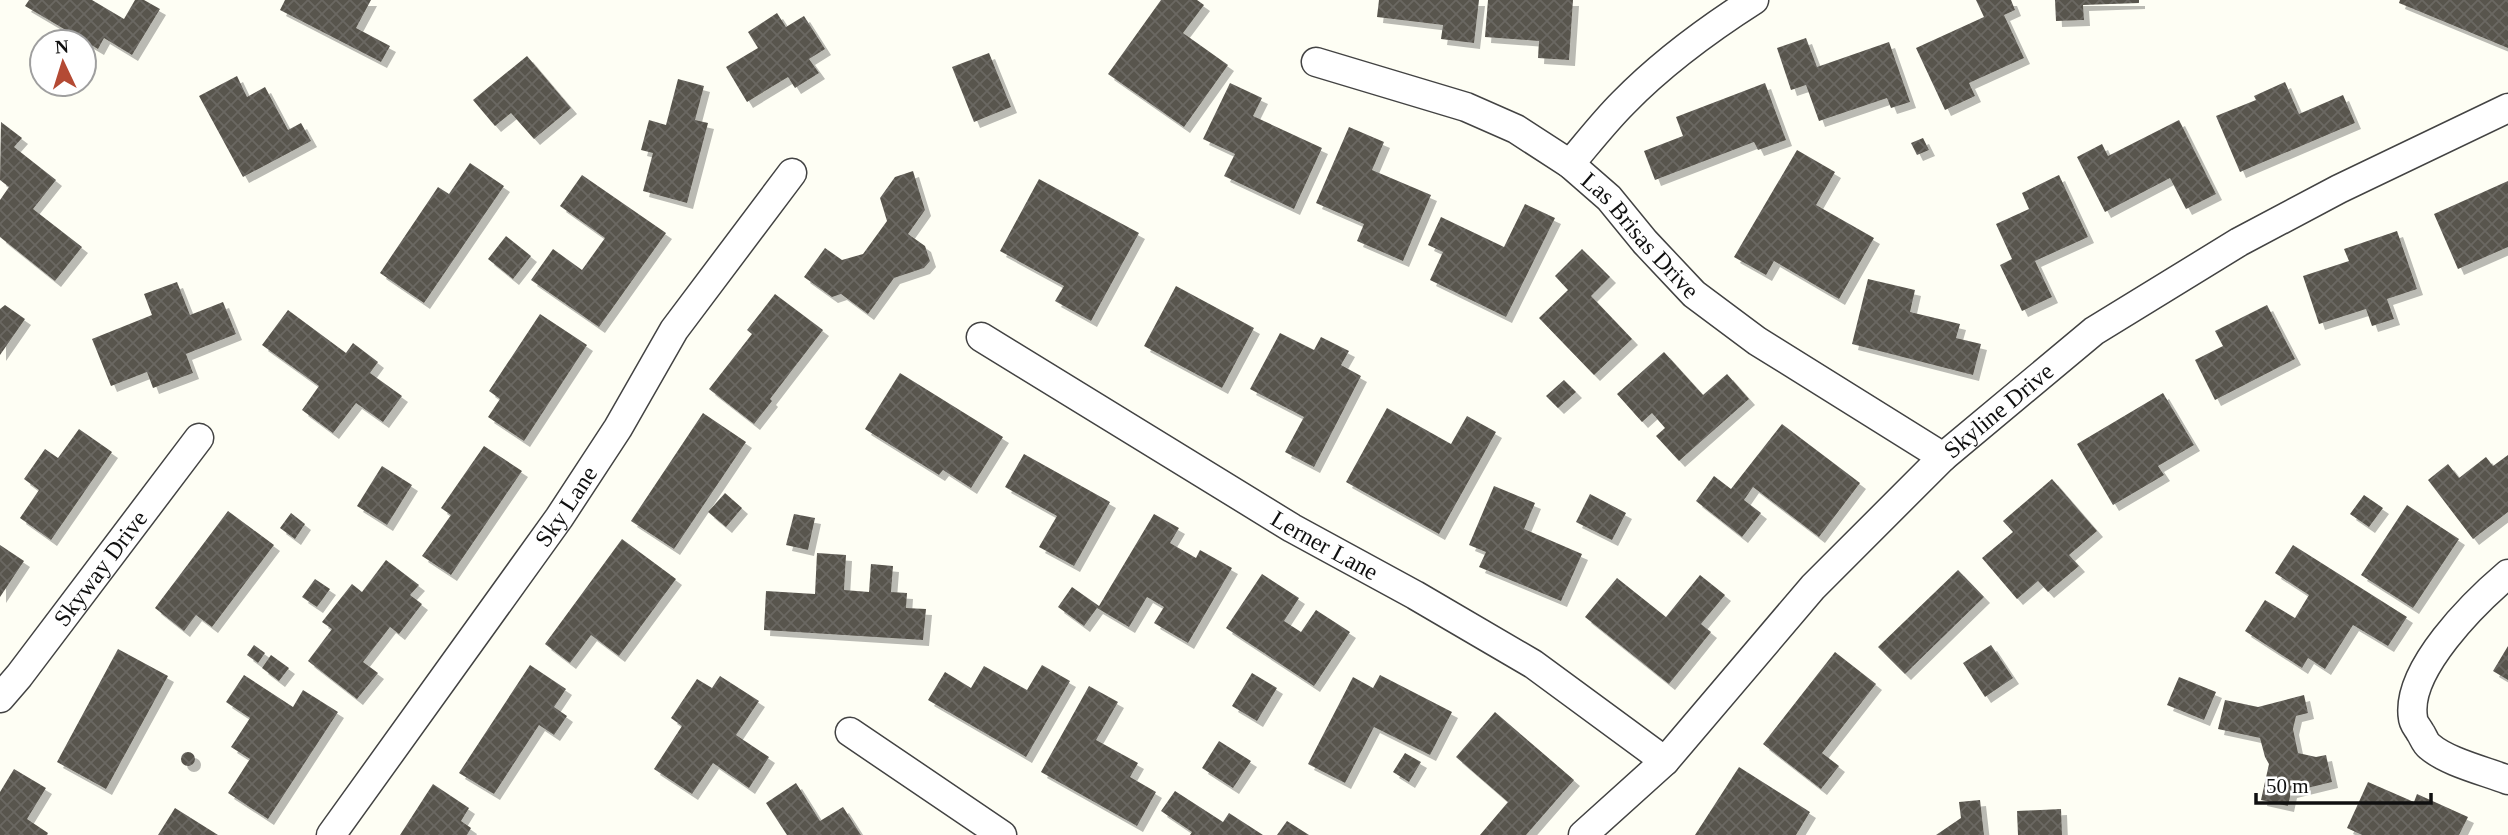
<svg xmlns="http://www.w3.org/2000/svg" width="2508" height="835" font-family="'Times New Roman',serif">
<style>
.building{fill:url(#building-cross-hatch);filter:url(#shadow)}
.lines{fill:none;stroke-linecap:round;stroke-linejoin:round}
.minor-casing{stroke:#434343;stroke-width:31}
.minor{stroke:#fff;stroke-width:28}
.labels{text-anchor:middle;stroke-width:7;stroke-linejoin:round;paint-order:stroke}
.street-label{font-size:24px;fill:#101010;stroke:#fff}
</style>
<defs>
<pattern id="building-cross-hatch" width="8" height="8" patternUnits="userSpaceOnUse" patternTransform="scale(1.75)"><rect width="8" height="8" fill="#58544d"/><path d="M0 0l8 8M0 8l8-8" fill="none" stroke="#6b6862"/></pattern>
<filter id="shadow"><feDropShadow dx="6" dy="6" stdDeviation="0" flood-color="#0004"/></filter>
</defs>
<rect width="100%" height="100%" fill="#fefef4"/>
<path class="building" d="M29,0H92L124,19L135,0H144L160,9L132,55L104,38L98,49L25,6Z
M285,0H371L356,28L390,46L381,62L280,10Z
M1161,0H1197L1204,5L1183,33L1228,65L1184,127L1108,74Z
M1379,0H1479L1474,43L1441,39L1443,25L1377,17Z
M1488,0H1573L1569,60L1538,58L1539,41L1485,37Z
M1976,0H2011L2015,10L2004,15L2024,58L1969,83L1975,96L1945,110L1916,48L1984,17Z
M2055,0H2139V3L2083,5L2084,20L2056,21Z
M2400,0H2508V48L2399,3Z
M777,13L786,27L804,16L825,49L809,59L819,73L795,88L788,77L747,102L726,67L758,48L748,32Z
M1806,38L1817,67L1889,42L1910,102L1891,108L1887,98L1819,121L1806,85L1791,90L1777,48Z
M989,53L1011,107L974,122L952,67Z
M527,56L571,108L534,139L511,113L495,126L473,100Z
M237,76L247,97L265,87L288,130L301,123L311,141L243,177L199,96Z
M678,79L704,86L695,120L708,123L687,203L643,191L653,153L641,150L649,120L666,125Z
M2285,82L2299,114L2343,95L2355,123L2240,172L2216,116L2256,100L2254,96Z
M1230,83L1262,98L1253,116L1322,148L1294,209L1224,176L1235,154L1203,139Z
M1765,83L1786,140L1758,150L1754,142L1655,180L1644,151L1683,136L1676,117Z
M2179,120L2216,194L2186,209L2170,178L2105,212L2077,157L2102,144L2108,156Z
M1,122L22,138L14,147L56,180L33,209L82,247L55,281L0,237V200L9,187L0,180Z
M1349,127L1384,142L1372,170L1431,195L1403,261L1357,241L1364,224L1316,203Z
M1923,138L1929,150L1917,155L1911,143Z
M1797,150L1835,172L1816,205L1874,238L1839,299L1774,261L1766,275L1734,257Z
M470,163L504,186L424,303L380,273L438,187L449,194Z
M913,171L925,210L908,234L925,246L930,261L924,268L894,278L868,314L841,294L832,297L804,277L825,248L842,260L863,254L887,221L880,198L895,177Z
M582,175L666,233L599,327L531,280L553,249L582,270L605,238L560,206Z
M2059,175L2088,237L2035,261L2052,297L2022,311L2000,265L2012,259L1996,224L2029,209L2022,193Z
M1039,179L1139,233L1091,321L1055,301L1064,286L1000,251Z
M2508,181V247L2458,269L2434,214Z
M1525,204L1555,218L1506,317L1430,280L1443,252L1428,245L1441,217L1504,247Z
M2397,231L2417,289L2387,299L2394,319L2372,326L2366,309L2319,324L2303,276L2349,261L2344,249Z
M506,236L531,256L513,279L488,259Z
M1582,249L1610,277L1591,296L1632,339L1594,375L1539,318L1568,290L1555,276Z
M1868,279L1915,290L1910,312L1960,324L1956,338L1981,344L1973,375L1852,344Z
M177,282L190,315L223,302L236,334L186,354L193,373L153,388L147,372L111,386L92,339L152,315L144,294Z
M1176,286L1254,328L1222,388L1144,346Z
M775,294L823,330L770,399L772,401L754,424L709,389L752,334L747,330Z
M5,305L25,319L0,355V309Z
M2267,305L2295,359L2215,400L2195,360L2223,346L2215,331Z
M288,310L346,353L353,343L378,362L370,373L402,396L383,422L356,403L333,433L302,410L319,386L262,345Z
M540,314L587,345L524,441L488,417L500,399L489,391Z
M1280,333L1314,350L1321,337L1349,351L1341,365L1361,376L1314,467L1285,452L1304,417L1250,389Z
M1664,352L1703,395L1727,374L1749,399L1679,461L1656,436L1665,428L1652,413L1642,422L1617,394Z
M900,373L1003,437L971,488L943,470L939,475L865,429Z
M1564,380L1576,392L1558,408L1546,396Z
M2163,393L2194,445L2158,466L2164,475L2113,505L2077,444Z
M1387,408L1451,444L1467,416L1496,432L1439,534L1346,482Z
M703,413L746,442L674,549L631,521Z
M1782,424L1860,483L1819,537L1753,487L1744,500L1761,513L1742,537L1696,501L1714,476L1731,489Z
M79,429L112,452L51,540L20,518L39,490L24,479L45,449L58,458Z
M484,446L522,471L451,575L422,556L451,515L441,508Z
M1024,454L1110,502L1074,566L1039,547L1057,516L1005,487Z
M2508,455V512L2473,539L2428,480L2448,464L2459,478L2486,457L2493,466Z
M382,466L412,485L387,525L357,506Z
M2052,479L2097,531L2069,555L2079,566L2048,592L2038,581L2017,599L1982,558L2013,532L2003,521Z
M1494,486L1535,503L1524,529L1582,554L1561,601L1479,567L1486,552L1469,545Z
M725,493L742,508L726,527L708,512Z
M1590,494L1626,513L1612,540L1576,522Z
M2364,495L2383,508L2369,527L2350,514Z
M2407,505L2459,539L2413,608L2361,575Z
M228,511L274,545L212,627L196,615L184,631L155,608Z
M291,513L305,524L295,539L280,528Z
M794,514L815,518L808,550L786,545Z
M1154,514L1179,528L1170,543L1196,558L1200,550L1232,568L1188,643L1154,623L1164,607L1147,597L1129,627L1097,608L1084,626L1058,607L1072,587L1099,606Z
M622,539L676,579L619,656L591,635L570,663L545,644Z
M0,545L24,561L0,597Z
M2293,545L2407,617L2388,646L2353,625L2325,669L2308,658L2302,668L2245,631L2265,600L2295,618L2309,595L2275,573Z
M817,553L846,555L844,590L869,592L871,564L893,566L891,592L907,593L906,608L926,609L923,640L764,630L766,591L815,594Z
M386,560L419,585L410,595L422,604L399,634L390,627L363,662L378,673L357,699L308,661L332,629L322,622L352,584L362,592Z
M1958,570L1984,597L1905,674L1878,647Z
M1262,574L1299,598L1284,621L1301,632L1316,610L1350,632L1314,686L1226,628Z
M1700,575L1725,595L1701,624L1711,632L1669,684L1585,617L1617,578L1666,617Z
M315,579L330,589L317,607L302,597Z
M254,645L265,653L258,663L247,655Z
M1991,645L2013,678L1985,697L1963,663Z
M2508,646V680L2493,671Z
M118,649L168,676L106,789L57,762Z
M1835,652L1876,684L1822,753L1839,766L1821,789L1763,744Z
M271,655L289,668L279,681L262,668Z
M530,665L566,689L554,707L567,716L554,735L539,725L494,794L459,773Z
M1042,665L1070,681L1026,757L928,700L945,672L971,688L984,666L1027,690Z
M1252,673L1277,688L1257,721L1232,706Z
M244,675L293,707L303,690L338,712L268,819L228,793L250,759L231,747L250,718L226,702Z
M1380,675L1452,712L1430,755L1374,727L1345,783L1308,764L1353,677L1373,688Z
M720,676L759,701L736,735L769,757L749,788L713,763L692,794L654,769L682,726L671,718L697,679L712,688Z
M2179,677L2216,692L2204,720L2167,705Z
M1089,686L1118,702L1096,740L1138,763L1130,777L1156,792L1137,826L1041,772Z
M2304,695L2308,713L2296,716L2293,729L2298,753L2316,757L2326,755L2332,782L2291,792L2288,806L2261,800L2269,764L2265,757L2260,738L2218,729L2225,700L2258,707Z
M1495,712L1574,780L1526,835H1480L1508,802L1456,757Z
M1219,741L1251,761L1233,788L1202,768Z
M181 759a7 7 0 1 1 14 0a7 7 0 1 1-14 0Z
M1405,753L1421,762L1409,782L1393,772Z
M1739,767L1810,812L1796,835H1695Z
M14,769L46,788L27,819L48,833L47,835H0V792Z
M2368,782L2414,802L2417,794L2468,817L2459,835H2362L2347,828Z
M796,783L820,821L843,807L861,835H787L766,803Z
M433,784L469,808L461,821L471,828L467,835H400Z
M1175,791L1223,822L1229,813L1263,835H1190L1192,832L1161,811Z
M1980,800L1984,835H1936L1961,818L1959,802Z
M175,808L218,835H158Z
M2061,809L2062,835H2018L2017,811Z
M1287,821L1309,835H1277Z"/>
<g class="lines">
<g class="minor-casing">
<g id="minor">
<path id="s1" d="M1316,62L1466,107L1516,129L1570,164L1609,198L1645,242L1694,294L1757,341L1943,457"/>
<path d="M1570,164C1587,144 1604,122 1623,103C1662,63 1707,30 1754,0"/>
<path id="s2" d="M981,337L1292,528L1415,595L1533,664L1665,761"/>
<path d="M2508,574C2475,602 2405,670 2413,718C2413,723 2418,728 2420,732C2423,736 2425,743 2429,746C2447,762 2485,771 2508,780"/>
<path id="s3" d="M0,698L19,676L199,438"/>
<path d="M850,732L1002,835"/>
<path id="s4" d="M331,835L559,518L618,428L674,330L792,173"/>
<path id="s5" d="M1583,835L1665,761L1813,587L1943,457L2094,331L2239,242L2339,189L2508,108"/>
</g>
</g>
<use href="#minor" class="minor"/>
</g>
<g class="labels">
<g class="street-label">
<text dy="8" stroke="none"><textPath href="#s1" startOffset="376">Las Brisas Drive</textPath></text>
<text dy="8" stroke="none"><textPath href="#s5" startOffset="595">Skyline Drive</textPath></text>
<text dy="8" stroke="none"><textPath href="#s4" startOffset="404">Sky Lane</textPath></text>
<text dy="8" stroke="none"><textPath href="#s2" startOffset="402">Lerner Lane</textPath></text>
<text dy="8" stroke="none"><textPath href="#s3" startOffset="164">Skyway Drive</textPath></text>
</g>
</g>
<g transform="translate(63 63) rotate(356)"><circle r="33" fill="#ffffff" stroke="#9f9f9f" stroke-width="2"/>
<path d="M0-5L12 26L0 18L-12 26Z" fill="#b44a34"/>
<text y="-10" font-size="19" font-weight="bold" text-anchor="middle" fill="#101010">N</text>
</g>
<path d="M2256 793v10h175v-10" fill="none" stroke="#101010" stroke-width="3.5"/>
<text x="2266" y="793" font-size="21" fill="#101010" stroke="#ffffff" stroke-width="5" paint-order="stroke">50 m</text>
</svg>
